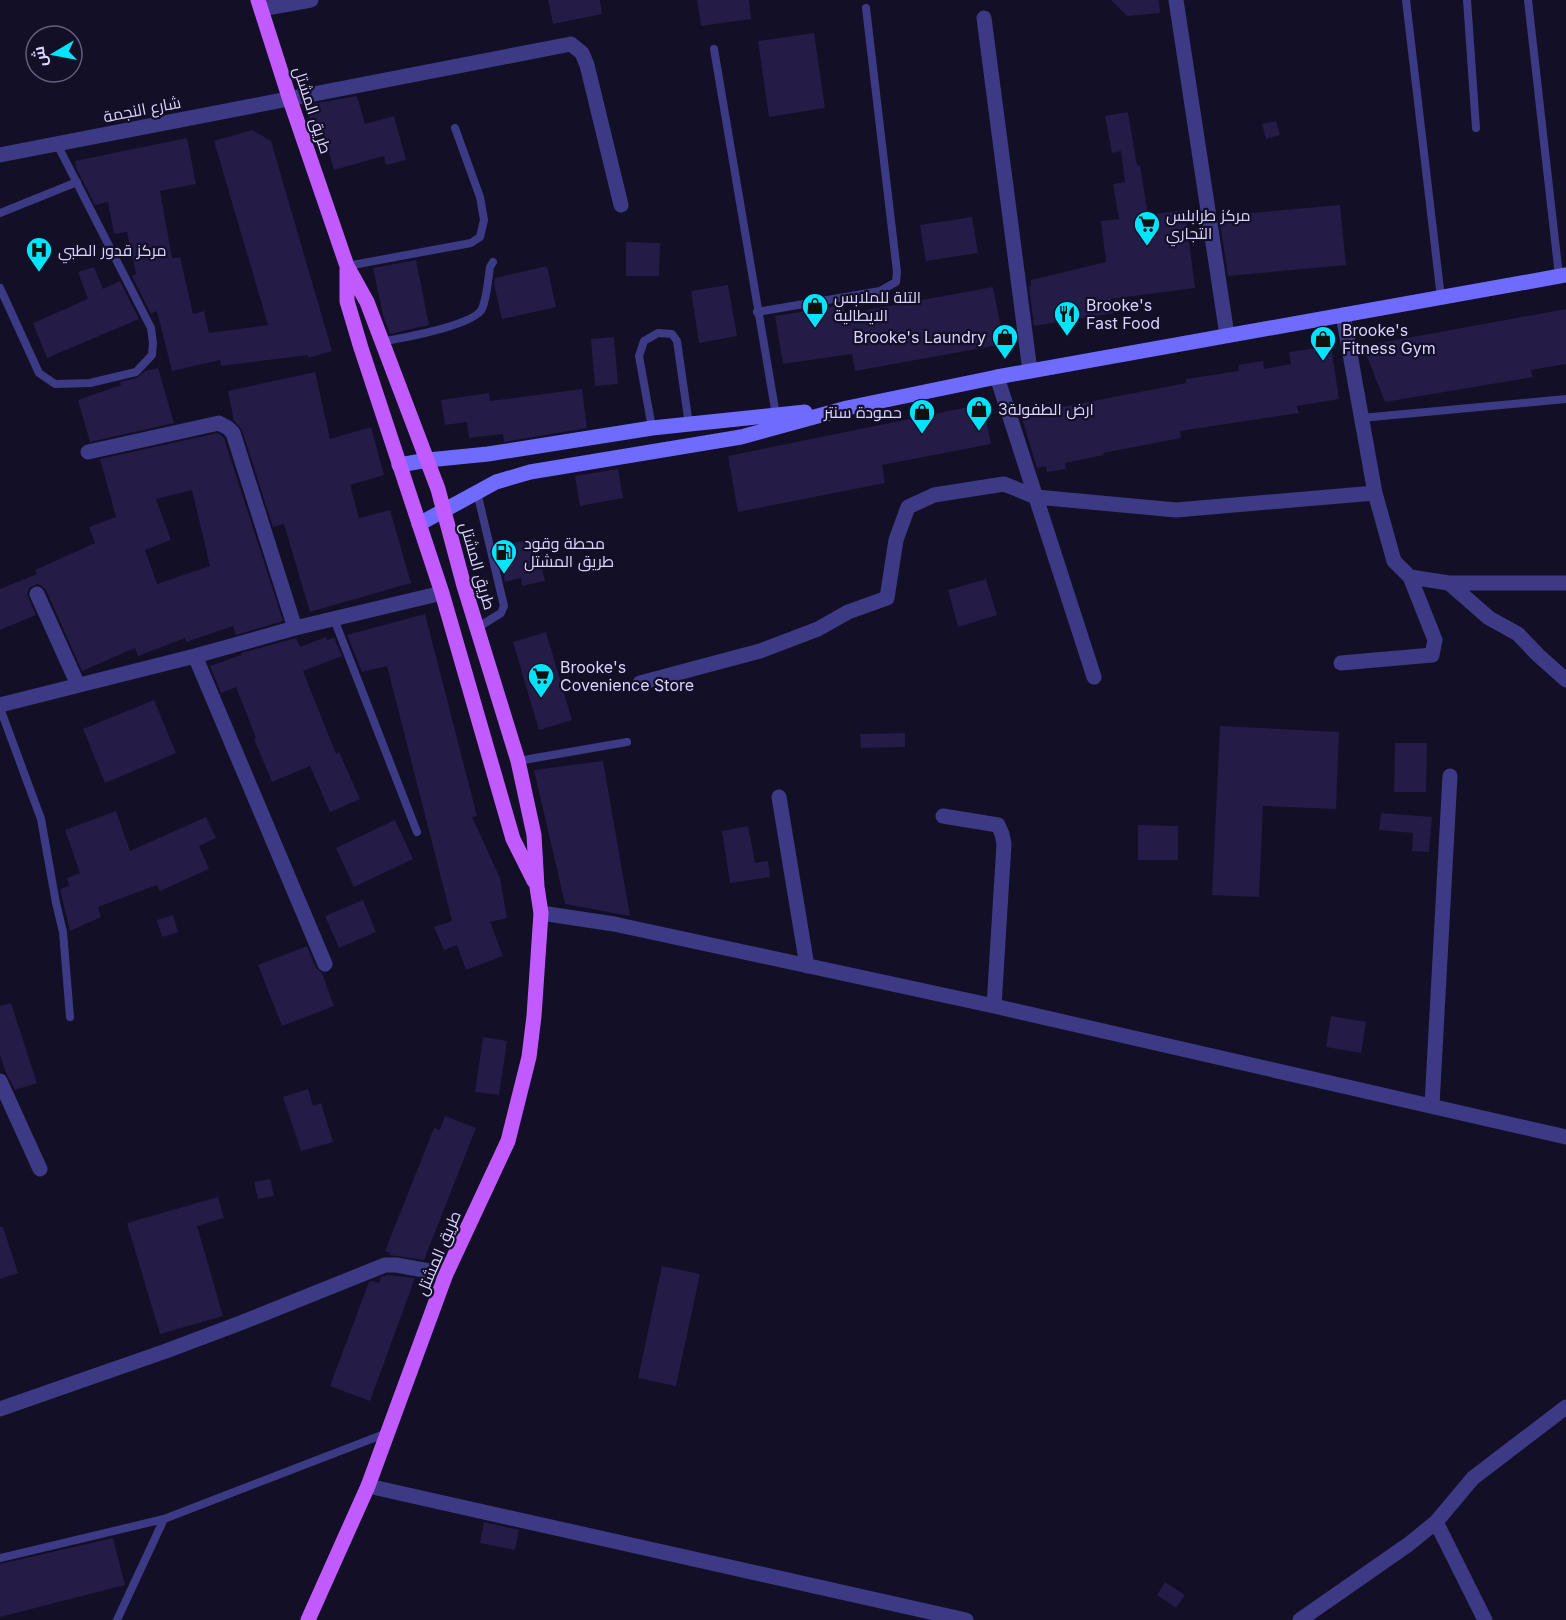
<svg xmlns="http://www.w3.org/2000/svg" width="1566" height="1620" font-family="Inter,Cairo,sans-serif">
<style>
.building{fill:#241b47;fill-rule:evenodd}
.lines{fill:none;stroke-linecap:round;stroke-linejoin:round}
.service{stroke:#3d3a85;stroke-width:8}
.minor{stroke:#3d3a85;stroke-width:15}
.secondary{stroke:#6f6bff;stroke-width:15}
.primary{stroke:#c25bff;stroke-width:15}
.labels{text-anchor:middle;stroke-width:4.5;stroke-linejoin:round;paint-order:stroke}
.street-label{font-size:16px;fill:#d9d4ff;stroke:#130f26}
.poi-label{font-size:16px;fill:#d9d4ff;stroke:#130f26;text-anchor:start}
</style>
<rect width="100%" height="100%" fill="#130f26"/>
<path class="building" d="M548,0H600L602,14L553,24Z
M697,0H749L751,19L701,26Z
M1111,0H1159L1160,13L1127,16Z
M814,33L825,108L769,117L758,41Z
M357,96L365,124L394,116L406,160L386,165L384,156L334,170L324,135L315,138L306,105Z
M1128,112L1137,166L1140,165L1148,215L1185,210L1195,288L1111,299L1114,313L1034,326L1029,287L1031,286V280L1106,262L1101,221L1119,219L1113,184L1125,182L1121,151L1112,153L1105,116Z
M1276,121L1280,135L1266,139L1262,124Z
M252,130L271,141L332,351L308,358V355L221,366L220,360L172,371L157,311L151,314L132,276L136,274L127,232L114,234L108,202L95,205L76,168L75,161L187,138L196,184L160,191L172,258L180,257L193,314L204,311L209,333L268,325L214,141Z
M1340,205L1346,265L1228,276L1219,216Z
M972,217L978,253L926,261L920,225Z
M626,242L660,243L659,276H626Z
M416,260L429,325L390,334L383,315L373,268Z
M547,266L556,307L502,319L494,284L495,278Z
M94,267L103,289L120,281L139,319L47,358L33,323L88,299L78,272Z
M728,285L737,336L699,343L691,291Z
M993,287L1004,344L855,371L852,354L783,364L775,316L843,305L845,314Z
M1566,309V364L1531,370L1533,377L1385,402L1363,346Z
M614,337L618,384L595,386L591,339Z
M1331,346L1339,399L1297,406L1299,413L1180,431L1181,438L1103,453L1104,455L1065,463L1066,469L1047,472L1046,466L1037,468L1021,415L1186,383V379L1239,371L1238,365L1263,361L1264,369L1291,364L1289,352Z
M158,368L174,423L90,442L78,400L121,385L120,382L137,378L145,371Z
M315,372L330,439L371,427L384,475L350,485L359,518L390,510L411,583L310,612L284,524L273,527L242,430L234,421L228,391Z
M582,389L587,428L504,442L503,434L469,438L467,422L445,425L441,400L489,393L490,401Z
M983,404L991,444L882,465L885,483L738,512L728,456Z
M218,433L224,438L283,621L236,635L233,626L186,642L185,638L138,656L135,648L82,671L46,590L42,586L37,584L29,588L27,594L36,615L0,630V589L37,574L35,570L95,543L89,527L116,517L100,459ZM192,490L210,566L157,584L145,550L171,540L156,499Z
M618,469L623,498L580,506L575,476Z
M535,538L545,581L522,586L521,578L505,582L497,547Z
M986,579L997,615L958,627L948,590Z
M425,614L477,816L472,817L500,878L507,918L490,922L503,956L466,970L457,945L444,950L434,927L452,921L387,666L362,672L347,635Z
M546,632L572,720L539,730L513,642Z
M326,637L327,640L334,638L342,656L303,671L336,754L339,752L360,799L330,812L310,766L272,782L254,739L256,738L236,687L221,693L210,666L241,655V653L296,638L300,647Z
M154,700L176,753L105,783L83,729Z
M1220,726L1339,732L1336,809L1263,806L1259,897L1212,895Z
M905,733V747L861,748L860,734Z
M1395,743H1427L1426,792H1394Z
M603,761L630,916L565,904L534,770Z
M116,811L130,851L206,817L216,838L199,846L209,869L160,891L157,885L98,907L101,917L70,931L60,889L69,886L67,878L80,873L65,830Z
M1381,813L1432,817L1429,852L1412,851L1413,833L1379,830Z
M395,820L413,859L354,887L336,848Z
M1138,825L1178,826V860H1138Z
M748,826L755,863L768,861L770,877L730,883L722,831Z
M363,900L376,932L339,948L325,916Z
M173,915L178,932L162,937L157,920Z
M307,946L316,968L322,973L334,1006L282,1026L258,965Z
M11,1003L37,1083L15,1090L6,1073L0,1055V1006Z
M1331,1016L1366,1022L1361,1053L1326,1047Z
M483,1037L507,1041L499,1095L475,1092Z
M308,1089L313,1106L321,1103L333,1142L301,1151L283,1097Z
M445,1116L476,1128L424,1260L389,1255L390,1253L385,1251L434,1128L440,1130Z
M270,1179L274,1196L258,1199L254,1182Z
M218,1197L224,1218L197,1226L223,1316L160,1334L127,1223Z
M0,1227H3L18,1273L0,1279Z
M662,1266L700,1274L676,1386L638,1378Z
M387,1275L415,1278L370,1401L330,1386L369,1282L372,1281L379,1283L381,1277Z
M484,1522L519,1530L515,1550L480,1543Z
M113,1538L125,1585L0,1617V1564Z
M1165,1582L1185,1595L1176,1608L1157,1595Z"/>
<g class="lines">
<path class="service" d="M1406,0L1441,298
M1467,0L1476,128
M1528,0L1559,276
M714,49L776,415
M0,213L77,182
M347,266L471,243L480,237L484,220L480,197L455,128
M0,288L39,373L55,384L90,383L136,372L152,355L153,343L151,328L57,144
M757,312L880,291L896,282L897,272L866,8
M381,342C401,338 473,326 482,309C487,297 488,280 490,267L493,262
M1361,418L1566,399
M652,428L639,356L644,341L658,333L672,334L677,341L689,425
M477,492L504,606L501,613L477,628
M334,619L417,832
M0,708L41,819L56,903L63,932L70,1017
M518,761L627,742
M0,1558L164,1519
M117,1620L164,1519L387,1433"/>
<path class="minor" d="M1176,0L1227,335
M261,9L311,0
M984,18L1030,371
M0,155L571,44L582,53L587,65L621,205
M997,377L1094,677
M88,452L219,423L228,428L233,433L295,628
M1410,577L1449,583H1566
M1449,583L1489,618L1518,634L1538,655L1566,680
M37,594L78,685
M195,656L325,964
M1341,663L1432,655L1435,640L1410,577L1394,561L1375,493L1343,315
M640,683L760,651L818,629L848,612L887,598L896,540L908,507L934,495L1004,484L1036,497L1176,510L1375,493
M0,705L195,656L295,628L442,593
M779,797L807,966
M943,816L998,825L1002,834L1004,844L994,1006
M541,913L614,924L994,1006L1566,1137
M0,1081L40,1169
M1432,1105L1450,776
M0,1409L166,1351L243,1322L385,1265H396L446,1274
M368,1486L966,1620
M1436,1522L1485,1620
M1300,1620L1409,1544L1436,1522L1473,1478L1566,1407"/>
<path class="secondary" d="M399,465L428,460L488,454L652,428L805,412
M419,524L496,482L530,472L741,437L847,408L997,377L1566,275"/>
<path class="primary" d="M258,0L290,100L347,266L367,302L438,489L464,586L518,761L534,835L537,887L541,913L534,1016L529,1057L508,1141L446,1274L368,1486L308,1620
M347,269V301L361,348L442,593L513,839L534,881"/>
</g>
<defs>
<g id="supermarket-pin" transform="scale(1.35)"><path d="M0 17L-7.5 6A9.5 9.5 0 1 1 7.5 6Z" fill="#00e5ff" stroke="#130f26"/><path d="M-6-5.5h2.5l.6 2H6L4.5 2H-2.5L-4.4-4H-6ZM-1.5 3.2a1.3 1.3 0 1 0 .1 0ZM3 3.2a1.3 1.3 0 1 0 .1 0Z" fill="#111"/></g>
<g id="hospital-pin" transform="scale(1.35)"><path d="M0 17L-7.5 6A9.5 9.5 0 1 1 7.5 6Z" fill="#00e5ff" stroke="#130f26"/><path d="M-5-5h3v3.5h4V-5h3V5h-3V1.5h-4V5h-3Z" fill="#111"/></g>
<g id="shop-pin" transform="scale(1.35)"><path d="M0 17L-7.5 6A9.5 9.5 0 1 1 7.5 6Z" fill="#00e5ff" stroke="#130f26"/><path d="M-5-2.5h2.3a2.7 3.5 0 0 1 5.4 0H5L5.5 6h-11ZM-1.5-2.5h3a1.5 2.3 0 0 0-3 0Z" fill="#111"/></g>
<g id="restaurant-pin" transform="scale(1.35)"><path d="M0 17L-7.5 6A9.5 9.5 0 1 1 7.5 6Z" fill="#00e5ff" stroke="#130f26"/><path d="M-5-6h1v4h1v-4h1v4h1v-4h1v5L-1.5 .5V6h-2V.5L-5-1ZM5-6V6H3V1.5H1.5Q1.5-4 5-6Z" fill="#111"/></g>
<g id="fuel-pin" transform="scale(1.35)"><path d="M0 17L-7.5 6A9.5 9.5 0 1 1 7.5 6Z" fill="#00e5ff" stroke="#130f26"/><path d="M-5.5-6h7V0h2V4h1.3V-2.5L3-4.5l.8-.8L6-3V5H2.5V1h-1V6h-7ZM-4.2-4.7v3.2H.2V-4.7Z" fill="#111"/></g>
</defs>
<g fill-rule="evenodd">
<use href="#supermarket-pin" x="1147" y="224"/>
<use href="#hospital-pin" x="39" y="250"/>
<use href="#shop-pin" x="815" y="306"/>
<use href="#restaurant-pin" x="1067" y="314"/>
<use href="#shop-pin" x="1005" y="337"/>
<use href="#shop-pin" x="1323" y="339"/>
<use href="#shop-pin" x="979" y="409"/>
<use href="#shop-pin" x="922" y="412"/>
<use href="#fuel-pin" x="504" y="552"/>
<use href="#supermarket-pin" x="541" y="676"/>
</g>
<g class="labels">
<g class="street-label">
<text transform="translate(142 109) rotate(-11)" y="6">شارع النجمة</text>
<text transform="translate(313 110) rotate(72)" y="6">طريق المشتل</text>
<text transform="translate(478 566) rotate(74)" y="6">طريق المشتل</text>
<text transform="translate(438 1253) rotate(-67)" y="6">طريق المشتل</text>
</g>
<g class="poi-label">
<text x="1166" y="221">مركز طرابلس<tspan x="1166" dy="18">التجاري</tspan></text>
<text x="58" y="256">مركز قدور الطبي</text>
<text x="834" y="303">التلة للملابس<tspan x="834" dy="18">الايطالية</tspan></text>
<text x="1086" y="311">Brooke's<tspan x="1086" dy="18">Fast Food</tspan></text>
<text x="1342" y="336">Brooke's<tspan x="1342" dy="18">Fitness Gym</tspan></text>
<text x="986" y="343" text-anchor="end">Brooke's Laundry</text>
<text x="998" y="415">ارض الطفولة3</text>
<text x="902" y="418" text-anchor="end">حمودة سنتر</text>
<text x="524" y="549">محطة وقود<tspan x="524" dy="18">طريق المشتل</tspan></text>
<text x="560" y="673">Brooke's<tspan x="560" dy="18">Covenience Store</tspan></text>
</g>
</g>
<g transform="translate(54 54) rotate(260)"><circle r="28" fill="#130f26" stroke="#625e7d" stroke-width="1.5"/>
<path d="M0-4.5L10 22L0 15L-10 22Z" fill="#00e5ff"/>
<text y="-9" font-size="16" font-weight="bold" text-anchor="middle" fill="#d9d4ff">ش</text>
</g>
</svg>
